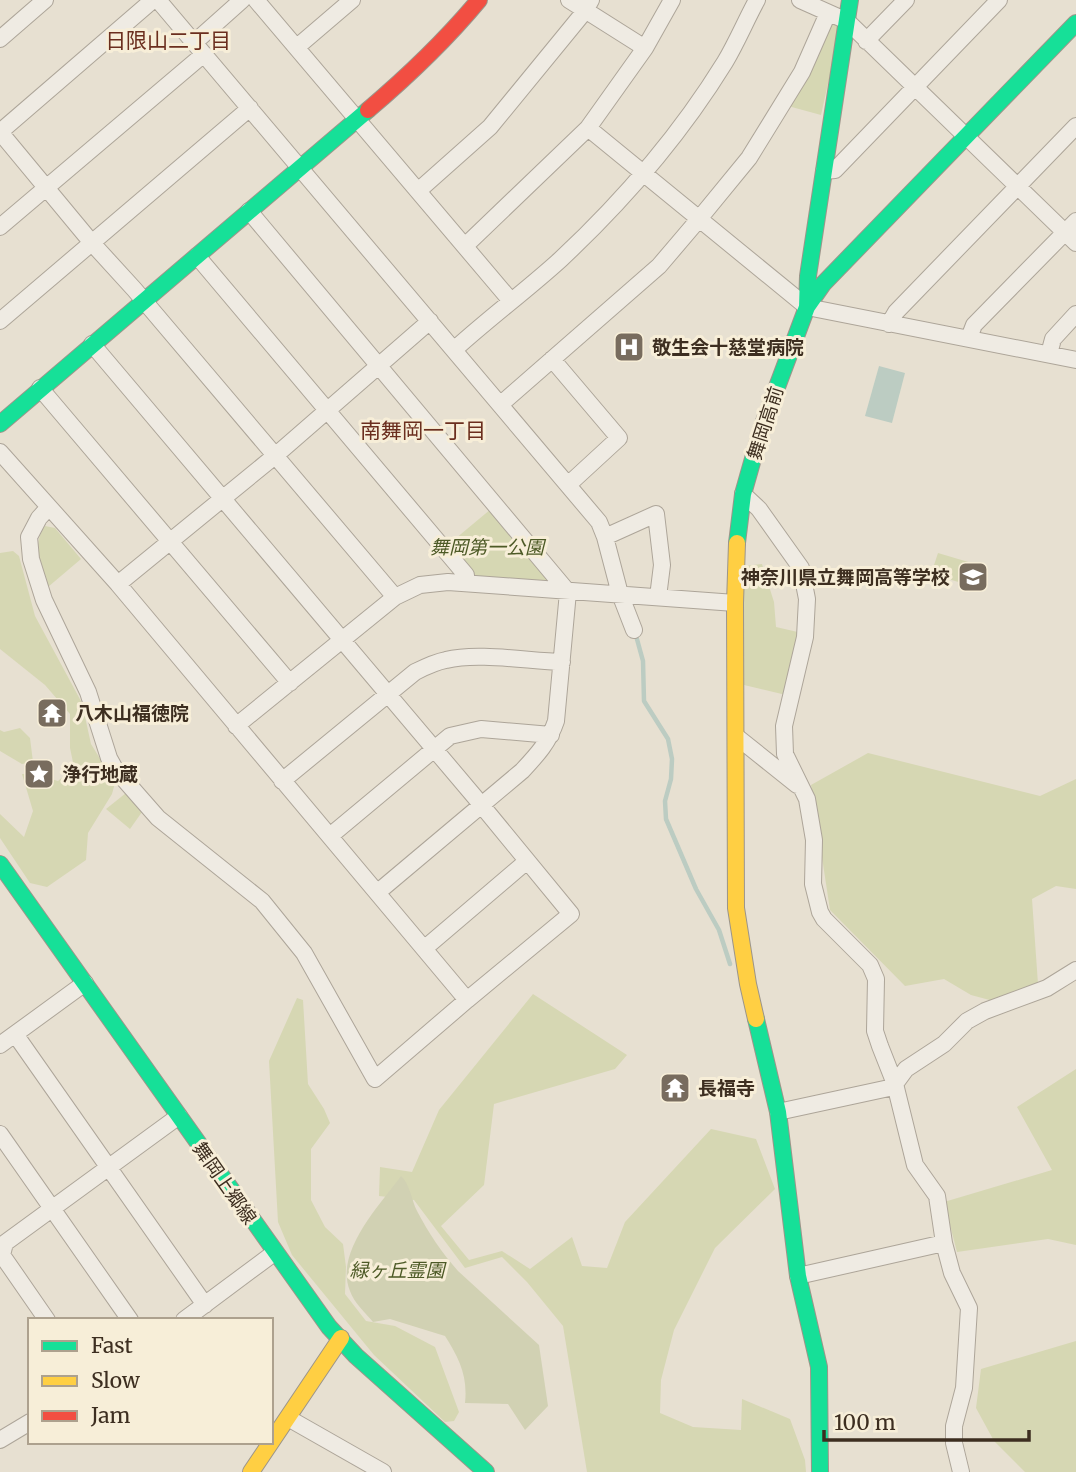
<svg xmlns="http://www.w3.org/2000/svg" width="1076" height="1472" font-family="Merriweather,'Noto Sans JP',serif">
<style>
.green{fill:#d6d7b3}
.cemetery{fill:#d1d1b3}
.water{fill:#bcccc2}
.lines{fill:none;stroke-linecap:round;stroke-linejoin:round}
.stream{stroke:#bcccc2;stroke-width:4.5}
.street-casing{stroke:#ada599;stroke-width:18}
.fast-casing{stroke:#9c958a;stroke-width:18}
.slow-casing{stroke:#9c958a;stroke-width:18}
.jam-casing{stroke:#9c958a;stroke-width:18}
.street{stroke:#efebe3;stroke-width:16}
.fast{stroke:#16e098;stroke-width:16}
.slow{stroke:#ffcf43;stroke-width:16}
.jam{stroke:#f24e42;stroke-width:16}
.labels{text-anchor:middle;stroke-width:6;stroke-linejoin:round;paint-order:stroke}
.poi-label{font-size:19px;font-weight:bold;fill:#3d2e20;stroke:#f7eed8;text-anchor:start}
.street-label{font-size:19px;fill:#3d2e20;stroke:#f7eed8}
.park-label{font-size:19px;font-style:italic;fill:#4d5a26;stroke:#f7eed8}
.neighbourhood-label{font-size:21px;fill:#6b2e1e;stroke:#f7eed8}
</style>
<rect width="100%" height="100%" fill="#e7e0d1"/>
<path class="green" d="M831,19L841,25L821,115L788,106Z
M491,509L553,584L476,576L449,544Z
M45,526L55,528L81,559L48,587C42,566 31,545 45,526Z
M13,551L19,556L35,616L82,703L91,744L115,783L112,794L88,833L86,860L47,887L30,883L0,838V814L24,837L33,811L22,774H35L58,781L74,767L70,748V714L45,685L0,649V553Z
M938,553L985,567L979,588L931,574Z
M762,564L774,602L776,627L802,633L786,695L744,685V566Z
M20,728L30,738L33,762L22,764L0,751V730L4,732Z
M868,753L1040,796L1076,779V889L1056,886L1032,899L1038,984L997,1002L971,995L944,979L905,986L830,910L811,785Z
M126,793L142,812L130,829L106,809Z
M533,994L627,1055L615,1069L494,1104L484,1185L441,1226L469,1260L502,1251L530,1269L572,1237L582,1266L607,1268L625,1222L711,1129L756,1139L775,1189L715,1248L674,1330L661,1380L660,1413L693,1427L741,1430L742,1399L790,1419L805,1460L806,1472H587L563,1326L527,1282L502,1257L465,1268L414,1200L379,1196L380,1167L412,1172L439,1110Z
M297,998L303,1000L308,1084L324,1109L330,1123L311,1149V1200L325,1227L343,1244L346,1267L345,1294L366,1321L395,1326L435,1347L459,1412L454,1421L445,1422L374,1355L292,1255L278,1222L269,1061Z
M1076,1069V1245L1048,1239L957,1252L944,1202L1052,1170L1017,1107Z
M1076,1341V1472H1025L994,1441L976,1408L981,1369Z"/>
<path class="cemetery" d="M401,1176C410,1184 411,1199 417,1211C428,1232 442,1253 458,1271L539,1345L548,1406L525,1430L508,1404L465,1403C468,1376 459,1358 445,1336L390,1319L373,1322C365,1312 354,1303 350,1291C334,1252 380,1205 401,1176Z"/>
<path class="water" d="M879,366L905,373L892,423L865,416Z"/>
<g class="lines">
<path class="stream" d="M635,632L643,661L644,701L668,739L672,759L671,779L665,801L666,819L696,889L719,930L730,964"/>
<g class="street-casing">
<path id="street" d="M158,0L599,522L605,537L620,594L634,630
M256,0L511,301
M569,0L645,48L588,128L807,307L1076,360
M800,0L847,21L1076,243
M0,39L45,0
M866,41L906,0
M195,42L242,0
M297,47L352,0
M645,48L672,0
M0,132L92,243L134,289L395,597
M0,132L153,0
M824,171L835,170L999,0
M418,191L490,127L585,11L591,0
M249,211L568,592L556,721C549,742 537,755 522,771L378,892
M0,227L204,54
M465,246L588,128
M197,256L466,575V583
M0,321L250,108
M889,324L896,312L1076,126
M969,338L974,325L1076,221
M455,349C489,318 527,290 561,259C624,200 680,135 725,62C737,42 746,20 757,0
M1049,354L1053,339L1076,314
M552,359L619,438L569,484
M40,388L290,683
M501,404L659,266L699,219L749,158L802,72L828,13
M0,452L118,584L467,1000L571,914L474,796L92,344
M743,494L759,509L801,568L807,599L805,637L784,726L785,754L807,799L814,840L813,884L820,912L824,919L870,965L876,979L875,1031L880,1046L895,1084L915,1165L937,1196L944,1243L952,1273L969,1308L964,1388L954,1426V1443L961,1472
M49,507L39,518L29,537L31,559L44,600L88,692L109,758L115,769L158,818L262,901L304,953L375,1079L467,1000
M605,537L656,514L662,565L658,597
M118,584L276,455L430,321
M236,726L395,597L420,585L448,582L735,603
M737,737L797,785
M282,781L415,672C425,667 435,662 446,660C477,652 528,661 562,662
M330,836L450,736L481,729L551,735
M425,948L527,861
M15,1034L205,1305
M0,1045L85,983
M778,1112L889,1088L895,1084L906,1069L944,1044L967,1021L985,1011L1047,988L1076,970
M0,1134L130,1320
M798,1276L944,1243
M47,1320L2,1255L5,1243L179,1116
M184,1320L274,1253
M288,1418L383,1472
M0,1440L30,1422"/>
</g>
<g class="fast-casing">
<path id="fast" d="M807,307L823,284L1076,23
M0,424L368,110
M737,543L743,494L762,427L807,307L808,276L850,0
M0,864L329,1327L356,1356L486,1472
M756,1019L778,1112L798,1276L819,1367L820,1472"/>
</g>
<g class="slow-casing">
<path id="slow" d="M737,543L735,603L736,908L748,984L756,1019
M251,1472L341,1338"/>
</g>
<g class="jam-casing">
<path id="jam" d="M368,110C408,76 445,41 479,0"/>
</g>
<use href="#street" class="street"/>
<use href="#fast" class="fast"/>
<use href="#slow" class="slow"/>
<use href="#jam" class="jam"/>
</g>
<defs>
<g id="hospital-square" transform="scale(1.575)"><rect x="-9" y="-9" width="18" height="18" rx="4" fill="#786c5e" stroke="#f7eed8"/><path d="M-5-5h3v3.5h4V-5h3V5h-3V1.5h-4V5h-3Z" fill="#fff"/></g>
<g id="school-square" transform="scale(1.575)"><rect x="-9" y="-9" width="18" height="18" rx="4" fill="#786c5e" stroke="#f7eed8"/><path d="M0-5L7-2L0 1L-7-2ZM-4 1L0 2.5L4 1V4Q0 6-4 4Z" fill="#fff"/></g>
<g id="temple-square" transform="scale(1.575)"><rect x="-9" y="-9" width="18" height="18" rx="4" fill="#786c5e" stroke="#f7eed8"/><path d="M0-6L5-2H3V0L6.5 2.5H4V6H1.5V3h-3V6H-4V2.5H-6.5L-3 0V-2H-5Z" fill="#fff"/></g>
<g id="sight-square" transform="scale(1.575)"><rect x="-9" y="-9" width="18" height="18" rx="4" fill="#786c5e" stroke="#f7eed8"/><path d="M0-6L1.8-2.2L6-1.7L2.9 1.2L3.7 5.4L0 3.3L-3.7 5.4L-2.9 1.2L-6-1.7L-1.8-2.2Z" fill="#fff"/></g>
</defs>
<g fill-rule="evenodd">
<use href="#hospital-square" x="629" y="347"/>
<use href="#school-square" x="973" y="577"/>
<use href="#temple-square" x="52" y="713"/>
<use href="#sight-square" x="39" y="774"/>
<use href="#temple-square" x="675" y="1088"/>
</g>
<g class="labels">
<g class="poi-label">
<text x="652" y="354">敬生会十慈堂病院</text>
<text x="950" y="584" text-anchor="end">神奈川県立舞岡高等学校</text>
<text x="75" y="720">八木山福徳院</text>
<text x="62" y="781">浄行地蔵</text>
<text x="698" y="1095">長福寺</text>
</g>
<g class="street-label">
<text transform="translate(765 423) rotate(-72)" y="7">舞岡高前</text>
<text transform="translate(225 1183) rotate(55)" y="7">舞岡上郷線</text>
</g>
<g class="park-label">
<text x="487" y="554">舞岡第一公園</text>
<text x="397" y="1277">緑ヶ丘霊園</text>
</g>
<g class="neighbourhood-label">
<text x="168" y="48">日限山二丁目</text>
<text x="423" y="438">南舞岡一丁目</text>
</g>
</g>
<rect x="28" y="1318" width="245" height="126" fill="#f7eed8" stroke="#ada18e" stroke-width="2"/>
<rect x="42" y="1341" width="35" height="10" fill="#16e098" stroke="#ada18e" stroke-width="2"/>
<text x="91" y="1353" font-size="21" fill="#3d2e20">Fast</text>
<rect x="42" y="1376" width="35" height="10" fill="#ffcf43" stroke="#ada18e" stroke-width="2"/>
<text x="91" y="1388" font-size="21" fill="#3d2e20">Slow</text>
<rect x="42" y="1411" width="35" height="10" fill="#f24e42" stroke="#ada18e" stroke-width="2"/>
<text x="91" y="1423" font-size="21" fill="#3d2e20">Jam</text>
<path d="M824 1430v10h205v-10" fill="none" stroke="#3d2e20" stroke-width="3.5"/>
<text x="834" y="1430" font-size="21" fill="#3d2e20" stroke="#f7eed8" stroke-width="5" paint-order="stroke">100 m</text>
</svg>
